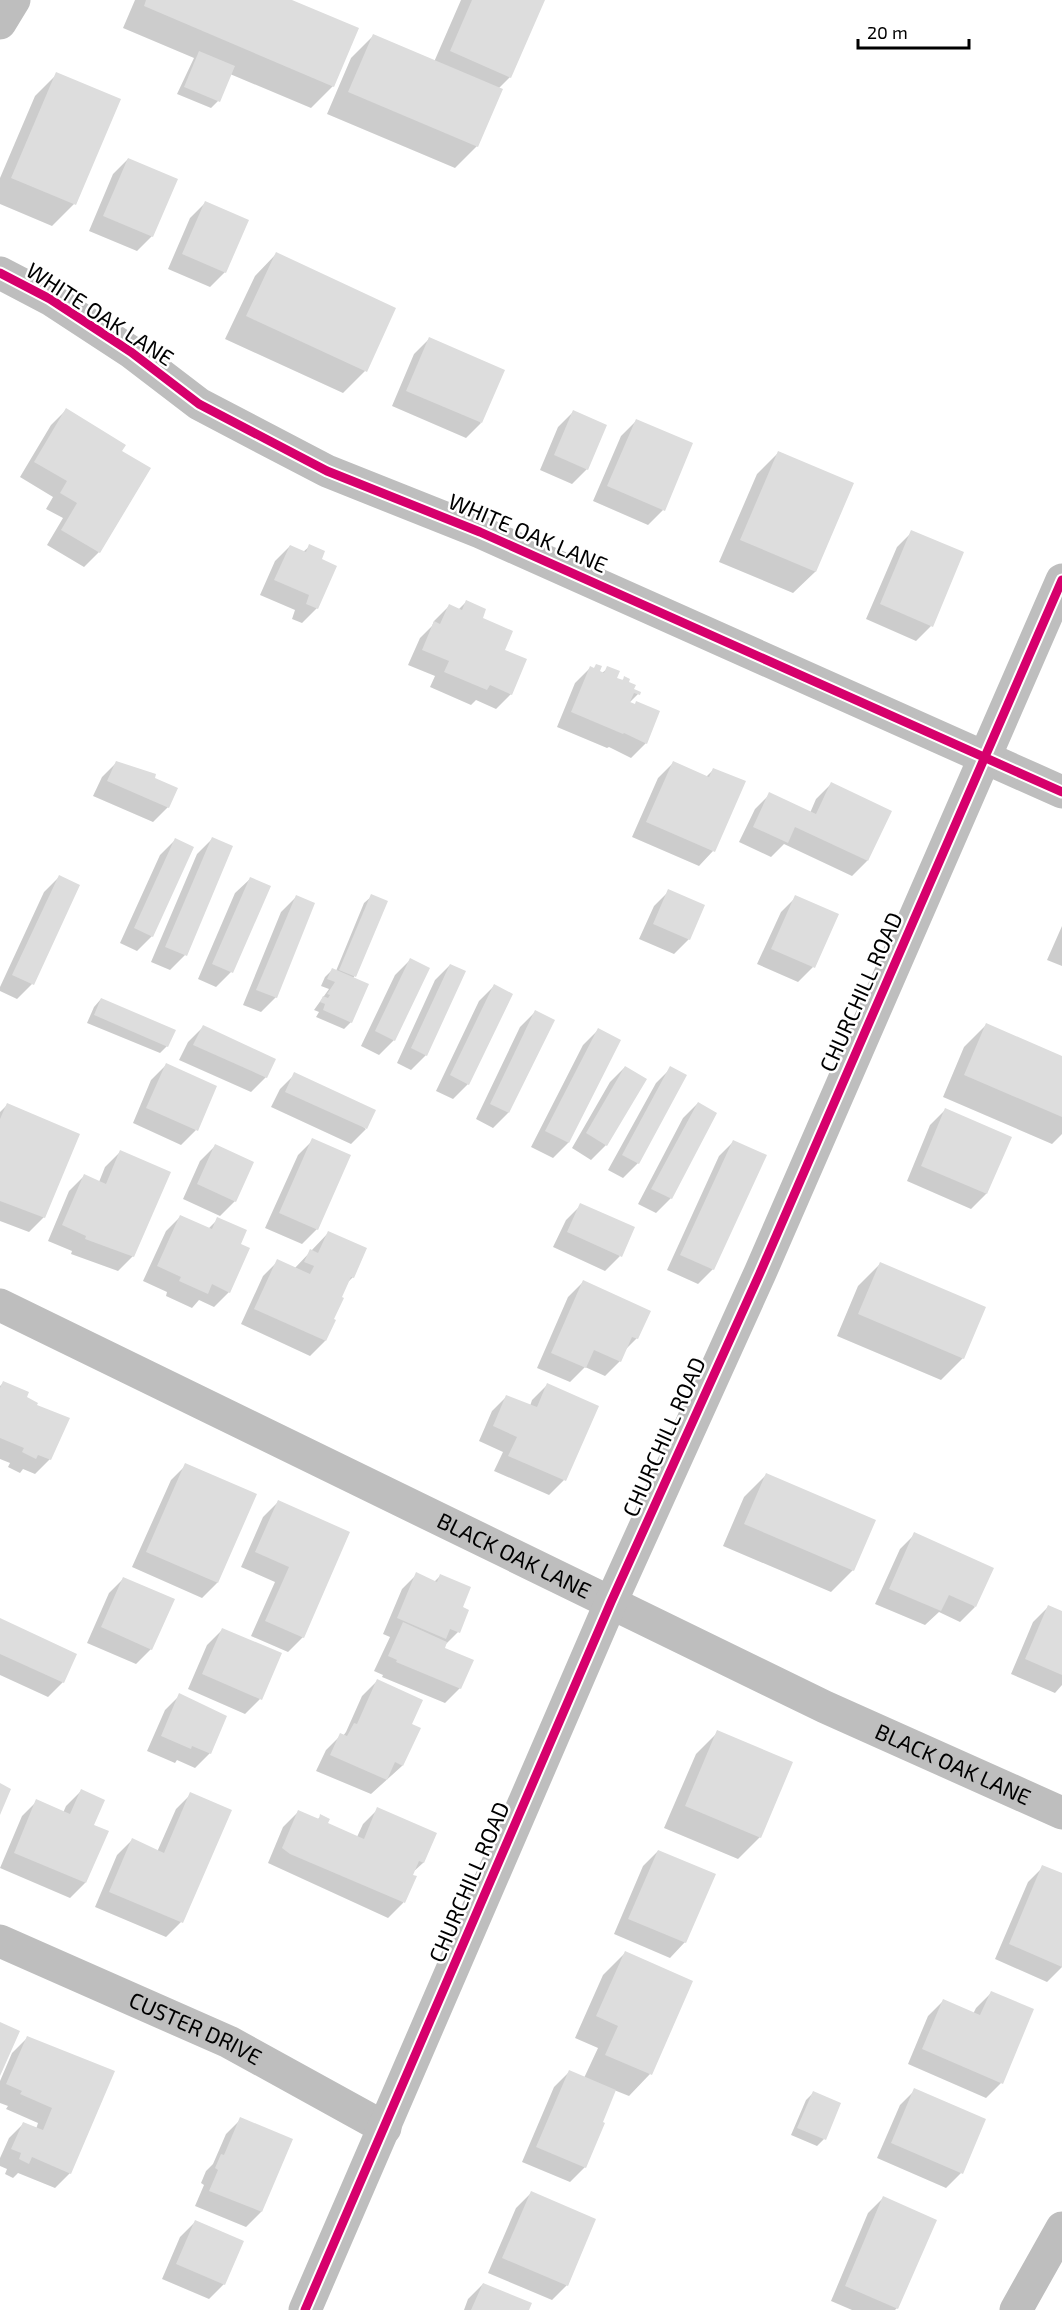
<svg xmlns="http://www.w3.org/2000/svg" width="1062" height="2310" font-family="'Exo 2',sans-serif">
<style>
.shadow{fill:#0003}
.building{fill:#ddd}
.lines{fill:none;stroke-linecap:round;stroke-linejoin:round}
.street{stroke:#bebebe;stroke-width:33}
.cycleway-casing{stroke:#fff;stroke-width:13}
.cycleway{stroke:#d6006c;stroke-width:9}
.labels{text-anchor:middle;stroke-width:5;stroke-linejoin:round;paint-order:stroke}
.street-label{font-size:22px;fill:#000;stroke:#fff}
</style>
<rect width="100%" height="100%" fill="#fff"/>
<path class="shadow" d="M135,0H288L333,86L311,108L230,74L218,101L211,108L177,94L194,58L123,28Z
M461,0H544L510,77L498,89L477,146L455,168L327,114L351,58L373,36L434,62Z
M57,74L119,100L74,204L52,226L0,204V178L35,96Z
M128,159L152,236L137,251L89,231L113,174Z
M205,203L225,272L210,287L168,269L190,218Z
M276,254L394,309L365,371L343,393L225,339L255,276Z
M429,339L481,423L466,438L392,406L414,354Z
M66,410L120,452L99,552L84,567L47,545L63,518L46,509L53,497L20,477L51,425Z
M573,412L587,469L572,484L540,470L558,427Z
M636,421L663,510L648,525L593,501L621,436Z
M779,452L852,484L815,572L793,593L719,562L757,474Z
M912,532L931,626L916,641L866,619L897,547Z
M290,546L303,552L310,546L320,560L317,608L302,623L292,619L295,610L260,595L275,561Z
M466,602L481,618L503,651L511,694L496,709L476,700L471,705L430,687L435,676L408,665L420,638L432,626L434,621L449,606L458,610Z
M590,668L602,673L608,668L615,679L621,681L625,678L633,690L638,694L629,703L658,712L646,743L631,758L609,747L607,748L557,727L575,683Z
M117,762L176,789L168,807L153,822L93,796L102,777Z
M673,763L706,777L714,769L713,851L699,866L632,837L658,778Z
M831,784L890,811L867,861L852,876L784,844L771,857L739,842L755,809L770,794L810,813L816,799Z
M212,839L185,955L170,970L151,962L197,854Z
M175,840L152,936L137,951L120,943L160,855Z
M59,877L32,984L17,999L0,991V987L44,892Z
M250,879L269,887L231,972L216,987L198,979L235,893Z
M669,891L689,939L674,954L639,939L654,906Z
M372,896L386,902L353,979L351,1022L344,1029L316,1017L319,1012L314,1010L329,989L321,986L325,977L332,970L336,971L364,903Z
M296,897L276,997L261,1012L243,1005L281,912Z
M796,897L813,967L798,982L757,964L781,912Z
M1062,926V966L1047,960Z
M410,960L394,1040L379,1055L361,1046L395,975Z
M450,965L426,1055L411,1070L397,1063L435,980Z
M494,986L468,1084L453,1099L436,1091L479,1001Z
M101,999L167,1046L160,1053L87,1023L94,1007Z
M535,1012L508,1113L493,1128L476,1119L520,1027Z
M986,1025L1062,1057V1134L1052,1144L943,1097L964,1047Z
M203,1027L266,1077L251,1092L179,1060L188,1042Z
M598,1030L619,1041L568,1143L553,1158L531,1147L583,1045Z
M166,1065L196,1130L181,1145L133,1123L151,1080Z
M625,1067L606,1145L591,1160L572,1148L610,1082Z
M671,1068L638,1163L623,1178L608,1170L656,1083Z
M295,1074L366,1129L351,1144L271,1107L280,1089Z
M698,1103L671,1198L656,1213L638,1204L683,1118Z
M7,1105L44,1217L29,1232L0,1221V1112Z
M945,1110L1010,1137L986,1194L971,1209L907,1181L930,1125Z
M313,1140L317,1229L302,1244L265,1228L298,1155Z
M734,1141L713,1269L698,1284L667,1270L719,1156Z
M215,1146L235,1201L220,1216L183,1199L200,1161Z
M120,1152L133,1256L118,1271L71,1254L72,1251L48,1241L69,1191L84,1176L99,1182L105,1167Z
M581,1205L620,1256L605,1271L553,1247L566,1220Z
M181,1216L208,1229L218,1219L239,1245L229,1292L214,1307L199,1300L192,1308L166,1296L167,1292L143,1281L166,1231Z
M329,1232L353,1277L346,1284L333,1320H334L325,1341L310,1356L241,1324L263,1276L278,1261L294,1269Z
M880,1264L963,1358L941,1380L837,1336L858,1286Z
M583,1282L637,1338L624,1351L620,1361L605,1376L585,1367L570,1382L537,1368L568,1297Z
M3,1383L25,1398L50,1459L35,1474L23,1469L20,1473L8,1467L10,1463L0,1459V1386Z
M547,1385L597,1407L564,1480L549,1495L494,1471L503,1452L479,1441L492,1411L507,1396L530,1406L532,1400Z
M186,1465L255,1495L217,1583L202,1598L132,1567L171,1480Z
M766,1475L853,1570L831,1592L723,1546L744,1497Z
M278,1502L303,1637L288,1652L251,1636L275,1582L241,1567L263,1517Z
M915,1534L975,1607L960,1622L939,1612L925,1625L875,1604L900,1549Z
M417,1574L434,1582L440,1576L461,1608L458,1632L442,1648L460,1688L445,1703L382,1677L383,1675L374,1671L390,1637L383,1634L402,1589Z
M124,1578L151,1649L136,1664L87,1643L109,1593Z
M1048,1607L1062,1613V1685L1055,1693L1011,1674L1033,1622Z
M0,1620L63,1682L48,1697L0,1675Z
M222,1630L260,1699L245,1714L188,1689L207,1645Z
M377,1681L410,1725L402,1766L371,1794L316,1771L326,1750L341,1735L343,1736L346,1732L362,1696Z
M180,1695L210,1753L195,1768L177,1760L175,1763L147,1751L165,1710Z
M718,1732L760,1837L738,1859L664,1828L696,1754Z
M81,1791L92,1826L85,1883L70,1898L0,1868L22,1816L37,1801L63,1813L66,1806Z
M191,1794L181,1922L166,1937L95,1907L117,1855L132,1840L157,1852L176,1809Z
M378,1809L435,1834L423,1863L412,1873L411,1876L415,1877L403,1903L388,1918L268,1863L283,1827L298,1812L317,1820L321,1816L326,1824L357,1837L363,1824Z
M658,1851L685,1942L670,1958L614,1934L643,1866Z
M1043,1867L1062,1875V1967L1047,1982L995,1959L1028,1882Z
M625,1953L691,1982L650,2074L629,2096L614,2090L585,2167L570,2182L522,2162L554,2087L569,2072L584,2078L598,2048L575,2038L603,1975Z
M991,1993L1001,2083L986,2098L908,2064L928,2016L943,2001L973,2014L976,2008Z
M27,2038L113,2072L70,2173L55,2188L18,2173L13,2178L5,2174L7,2169L0,2166V2158L9,2138L24,2123L36,2129L38,2123L6,2109L8,2106L0,2103V2081L12,2053Z
M915,2090L961,2173L946,2188L877,2158L900,2105Z
M813,2093L824,2139L817,2146L791,2135L806,2100Z
M241,2119L261,2212L246,2227L195,2206L204,2185L201,2183L206,2171L213,2164L226,2134Z
M531,2193L567,2285L552,2300L488,2273L516,2208Z
M883,2198L897,2308L895,2310H852L831,2301L868,2213Z
M195,2222L224,2284L209,2299L162,2279L180,2237Z
M483,2284L527,2310H464L468,2299Z"/>
<path class="building" d="M146,0H292L359,28L334,87L144,6Z
M472,0H545L511,78L450,51Z
M373,34L503,89L478,147L348,92Z
M199,51L235,66L220,102L184,87Z
M56,72L121,99L76,205L11,178Z
M128,158L178,179L153,237L103,216Z
M205,201L249,220L226,273L182,254Z
M276,252L396,308L367,372L246,316Z
M429,337L505,370L482,423L406,391Z
M66,408L126,445L122,451L151,468L100,553L61,530L77,503L60,493L67,481L34,462Z
M573,410L607,425L588,470L554,455Z
M636,419L693,443L665,511L607,486Z
M778,451L854,483L816,572L740,540Z
M911,530L964,552L933,627L880,604Z
M309,544L325,551L322,559L337,566L318,609L306,604L309,595L274,580L290,545L306,552Z
M466,600L486,609L483,618L513,631L505,650L527,659L512,695L490,685L487,690L444,672L449,661L422,650L434,621L440,624L449,604L462,610Z
M596,664L602,666L600,671L604,673L607,666L620,671L617,678L623,680L624,676L630,679L629,682L636,685L634,689L641,692L640,695L634,693L630,702L635,704L636,701L660,711L647,744L624,733L623,734L571,712L590,666L594,668Z
M116,761L156,774L155,778L178,788L169,808L107,781Z
M673,761L709,777L713,768L746,781L715,852L646,822Z
M831,782L892,811L868,861L795,827L788,843L753,827L769,792L816,814Z
M212,837L233,846L187,956L165,947Z
M175,838L194,847L153,937L134,928Z
M59,875L80,885L34,985L12,975Z
M250,877L271,886L233,973L212,964Z
M668,889L705,905L690,940L653,924Z
M371,894L388,901L356,977L339,970Z
M296,895L315,903L277,998L256,990Z
M795,895L839,914L815,968L771,949Z
M410,958L430,968L395,1041L375,1031Z
M450,964L466,971L427,1056L411,1048Z
M332,968L369,984L352,1023L323,1010L325,1004L320,1002L323,996L328,998L330,995L327,994L335,982L327,979Z
M494,984L513,994L469,1085L450,1075Z
M101,998L176,1030L168,1047L94,1015Z
M535,1010L555,1020L509,1113L490,1104Z
M986,1023L1062,1056V1117L964,1075Z
M203,1025L276,1059L267,1078L193,1045Z
M598,1028L621,1040L569,1143L545,1131Z
M166,1063L217,1086L198,1131L146,1108Z
M625,1066L647,1079L607,1146L586,1133Z
M670,1066L687,1075L639,1164L622,1155Z
M294,1072L376,1110L367,1129L285,1092Z
M698,1102L717,1113L672,1199L651,1189Z
M7,1103L80,1134L45,1218L0,1201V1119Z
M945,1108L1012,1137L987,1194L921,1166Z
M312,1138L351,1155L318,1230L279,1213Z
M733,1140L767,1155L714,1270L680,1255Z
M215,1144L254,1162L236,1202L197,1184Z
M120,1150L171,1172L134,1257L85,1239L86,1236L62,1225L84,1174L106,1184Z
M580,1203L635,1227L622,1257L567,1232Z
M180,1215L212,1229L217,1217L247,1230L241,1244L250,1248L230,1293L212,1284L208,1294L179,1281L181,1277L157,1266Z
M328,1231L367,1248L354,1278L351,1277L342,1297L344,1298L334,1319L336,1320L326,1341L254,1309L277,1259L310,1274L314,1266L304,1262L310,1249L318,1253Z
M880,1262L986,1307L964,1359L858,1314Z
M583,1280L651,1311L638,1339L632,1337L621,1362L594,1350L586,1368L551,1353Z
M3,1381L29,1392L27,1397L38,1403L37,1405L70,1418L51,1460L38,1455L36,1459L22,1452L24,1448L0,1438V1388Z
M547,1383L599,1406L566,1481L508,1456L517,1437L493,1426L506,1395L537,1407Z
M185,1463L257,1494L218,1583L146,1552Z
M766,1473L876,1520L854,1571L744,1524Z
M278,1500L350,1532L304,1638L265,1621L289,1567L255,1552Z
M914,1532L994,1568L976,1607L949,1595L941,1611L889,1589Z
M416,1572L437,1582L440,1574L471,1587L463,1607L469,1610L460,1633L450,1629L446,1639L397,1618Z
M123,1577L175,1599L152,1650L101,1627Z
M1048,1605L1062,1611V1675L1025,1659Z
M0,1618L77,1654L64,1683L0,1654Z
M403,1622L447,1642L445,1648L474,1660L461,1689L396,1662L397,1660L388,1656Z
M222,1628L282,1653L262,1700L202,1674Z
M377,1679L423,1700L412,1724L421,1728L403,1766L395,1762L387,1780L330,1755L340,1733L347,1736L354,1723L357,1724Z
M179,1693L227,1716L211,1754L192,1746L191,1749L161,1736Z
M717,1730L793,1762L761,1838L685,1806Z
M0,1783L11,1789L0,1815Z
M81,1789L105,1800L94,1825L109,1831L86,1883L14,1853L36,1799L70,1814Z
M190,1792L232,1810L183,1923L109,1892L132,1838L164,1853Z
M377,1807L437,1833L424,1863L419,1861L413,1875L417,1876L405,1903L290,1854L282,1848L298,1810L319,1819L320,1814L330,1819L328,1823L364,1839Z
M658,1850L716,1874L686,1943L628,1919Z
M1042,1865L1062,1873V1967L1009,1944Z
M625,1951L693,1981L652,2075L605,2055L618,2026L596,2016Z
M991,1991L1034,2009L1003,2084L922,2049L943,1999L980,2015Z
M0,2022L20,2031L0,2076Z
M27,2036L115,2071L71,2174L32,2157L29,2164L19,2159L21,2153L11,2149L23,2122L43,2130L52,2108L20,2094L22,2091L6,2084Z
M569,2070L616,2090L603,2122L605,2123L586,2168L536,2147Z
M914,2088L986,2119L963,2174L891,2143Z
M813,2091L841,2103L826,2140L797,2128Z
M240,2117L293,2139L262,2212L209,2191L218,2170L215,2168L221,2154L224,2155Z
M531,2191L596,2219L568,2286L502,2258Z
M883,2196L937,2220L898,2309L845,2286Z
M195,2220L244,2241L225,2285L176,2264Z
M483,2283L532,2303L529,2310H471Z"/>
<g class="lines">
<g class="street">
<path d="M0,23L14,0"/>
<path d="M0,273L50,299L131,352L199,404L327,471L480,532L1062,792"/>
<path id="s1" d="M0,1305L825,1707L1062,1813"/>
<path id="s2" d="M0,1941L229,2042L385,2128"/>
<path d="M305,2310L611,1602L760,1273L1062,580"/>
<path d="M1016,2310L1062,2228"/>
</g>
<g class="cycleway-casing">
<path id="cycleway" d="M0,273L50,299L131,352L199,404L327,471L480,532L1062,792
M305,2310L611,1602L760,1273L1062,580"/>
</g>
<use href="#cycleway" class="cycleway"/>
</g>
<g class="labels">
<g class="street-label">
<text transform="translate(100 314) rotate(33)" y="8">WHITE OAK LANE</text>
<text transform="translate(528 533) rotate(23)" y="8">WHITE OAK LANE</text>
<text transform="translate(861 992) rotate(-66)" y="8">CHURCHILL ROAD</text>
<text transform="translate(664 1437) rotate(-66)" y="8">CHURCHILL ROAD</text>
<text dy="8" stroke="none"><textPath href="#s1" startOffset="572">BLACK OAK LANE</textPath></text>
<text dy="8" stroke="none"><textPath href="#s1" startOffset="1058">BLACK OAK LANE</textPath></text>
<text transform="translate(469 1882) rotate(-67)" y="8">CHURCHILL ROAD</text>
<text dy="8" stroke="none"><textPath href="#s2" startOffset="214">CUSTER DRIVE</textPath></text>
</g>
</g>
<path d="M858 39v9h111v-9" fill="none" stroke="#000000" stroke-width="3"/>
<text x="867" y="39" font-size="18" fill="#000000" stroke="#ffffff" stroke-width="4.5" paint-order="stroke">20 m</text>
</svg>
